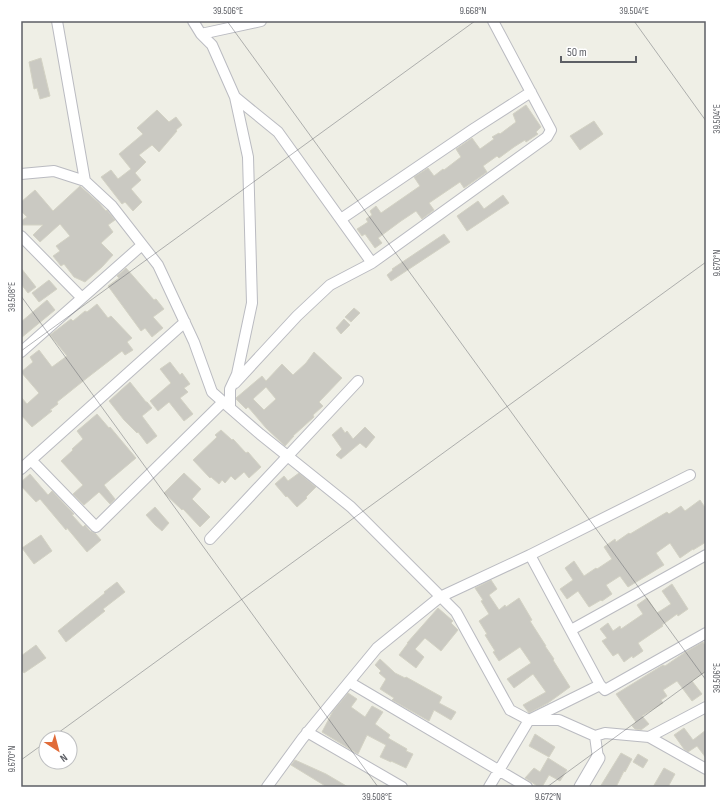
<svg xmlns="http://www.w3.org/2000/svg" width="727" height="808" font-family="'Sofia Sans Condensed',sans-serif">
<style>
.building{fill:#cac9c2;stroke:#d3d2c4;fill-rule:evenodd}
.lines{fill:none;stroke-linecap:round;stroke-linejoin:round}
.minor-casing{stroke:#babbc1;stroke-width:12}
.tertiary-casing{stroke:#babbc1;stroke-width:15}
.minor{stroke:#fff;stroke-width:10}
.tertiary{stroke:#fff;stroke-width:13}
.ticks{fill:none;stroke:#5d5f65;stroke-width:1;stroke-opacity:0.45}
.neatline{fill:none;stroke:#5d5f65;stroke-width:1.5}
.ticks-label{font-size:10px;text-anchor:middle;fill:#5d5f65}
</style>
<rect width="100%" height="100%" fill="#efefe6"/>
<path class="building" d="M41,58L50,96L40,99L37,88L34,89L29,62Z
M526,105L541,127L536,132L538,134L526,142L525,140L514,147L499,158L497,156L483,166L487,172L464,188L460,182L429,203L434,210L422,219L416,211L401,221L378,238L382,243L375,248L365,234L362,236L357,229L368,222L366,219L372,215L370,211L376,206L381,213L420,186L414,177L428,168L434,176L443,169L444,170L461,157L456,149L472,138L480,149L494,139L492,137L499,133L500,134L516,122L513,114Z
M157,110L169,122L176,117L182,125L176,130L177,131L159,152L152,145L139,155L146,162L135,173L141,180L131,189L142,202L133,211L125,202L122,204L101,177L111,170L118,179L131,169L119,154L143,134L137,128Z
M594,121L603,134L580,150L570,136Z
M80,186L99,203L106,211L107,210L115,220L108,225L113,232L101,243L113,255L102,267L85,282L74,277L64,264L61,266L53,256L60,251L56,246L70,236L60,224L40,242L33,235L43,225H21V221L27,217L21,211V202L35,190L53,211Z
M503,195L509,203L467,231L457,216L478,201L484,209Z
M444,234L450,242L391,281L387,275L393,270L392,269Z
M21,268L36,287L28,293L21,284Z
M126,268L154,300L156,299L164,309L153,317L163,328L152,337L145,328L141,331L108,286L119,278L117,276Z
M49,280L57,289L39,302L32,293Z
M47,300L55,310L21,338V322Z
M97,304L108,318L111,316L132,338L127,342L133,350L125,355L122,351L87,378L57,402L58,404L50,410L52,411L32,427L21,415V397L27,404L39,393L21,372L33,362L30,357L39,350L52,367L67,356L50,335L71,319L73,321L85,311L87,312Z
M354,308L360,313L351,322L345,317Z
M344,319L350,325L341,334L336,328Z
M314,352L342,378L319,402L323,406L313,415L314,417L293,436H294L285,446L266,428L248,407L246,409L236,399V398L262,376L266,381L282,364L293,375L306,363ZM266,387L276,399L264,410L253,399Z
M170,362L180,375L182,373L190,384L184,388L188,392L180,398L193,414L184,421L169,402L158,411L150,401L171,383L160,369Z
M130,382L146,402H147L152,408L142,416L157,436L147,444L138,432L137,433L124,420L109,401Z
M97,414L109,428L110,427L136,458L104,485L115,499L110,504L99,492L84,505L73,494L83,485L61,461L73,450L72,449L83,439L77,431Z
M341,427L345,433L347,431L353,439L365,427L375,437L366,448L360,443L341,459L336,455L342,449L332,435Z
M221,430L232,440L233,439L246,453L248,452L261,467L249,478L244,472L235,480L231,476L225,483L222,480L219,484L211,477L210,478L193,460L217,437L215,435Z
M184,473L201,489L192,499L210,517L200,527L183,509L182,510L164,493Z
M299,473L316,487L306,497L307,498L297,507L287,496L286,497L275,484L284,476L288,481Z
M30,474L48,495L52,491L74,514L72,515L83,527L85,525L90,531L95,533L101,540L87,552L67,528L66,530L40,499L36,502L21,486V482Z
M700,500L706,509V542L693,550V549L680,558L670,543L656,553L664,565L628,587L620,576L606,585L612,594L602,601L601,600L589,607L578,591L567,599L560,589L573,580L565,568L574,561L584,576L596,568L597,569L612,559L604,547L615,539L616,542L629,533L630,534L667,512L669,514L681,506L685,511Z
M155,507L169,523L162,531L155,525L146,515Z
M41,535L52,551L34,564L22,548Z
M491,580L497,589L489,595L499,610L505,605L506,607L519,598L532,620L530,621L546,646H545L554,659L553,660L570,687L548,703L529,713L523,705L546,692L533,674L514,688L507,679L531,663L520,647L499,661L493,652L495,651L485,635L487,634L479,621L489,614L481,601L483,600L475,588Z
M117,582L125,592L103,609L105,611L66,642L58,631L105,593L104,592Z
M672,584L688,609L678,616L677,614L662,625L663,626L638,643L643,651L633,658L632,656L624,662L618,653L613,656L602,641L607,638L600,629L608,623L613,631L620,626L621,629L643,614L637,605L647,598L657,613L671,604L662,591Z
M438,608L453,621L451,623L458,630L441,651L425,638L415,649L424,657L416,668L399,655L408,643H407Z
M703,642L706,647V671L692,681L702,694L692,701L677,681L663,690L667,696L661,700L663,703L642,716L649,724L641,730L635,729L632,726L636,722L616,694L663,665L665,666L684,653Z
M36,645L46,658L24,673L21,669V656Z
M380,659L395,673L405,678L406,677L442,697L439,703L456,712L451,720L434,710L429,721L392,700L394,698L380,689L386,679L379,673L381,671L375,665Z
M348,693L357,699L351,707L365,717L372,706L383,712L375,724L390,735L388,738L407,749L406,751L413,754L406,768L391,761V762L380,757L386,745L367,735L358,754L322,732L333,711Z
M684,728L693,740L706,730V758L697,746L688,752L684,749L674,735Z
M535,734L555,747L549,757L529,746Z
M621,753L632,759L625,772L624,771L616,787H600Z
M638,754L648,760L643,768L633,762Z
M548,758L567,770L560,781L549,775L542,787H539L525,778L534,768L540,772Z
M295,760L326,774L348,787H327L291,765Z
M664,768L675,774L668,787H653Z"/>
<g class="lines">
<g class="minor-casing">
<path id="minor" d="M57,21L85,181
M193,21L201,34L212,45L235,97L248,157L252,303L237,374L230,389V408L260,434L351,507L456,612L510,710L529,720H559L595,736L598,758
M201,34L261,21
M235,97L278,132L372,263
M21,174L54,171L85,181L112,206L158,265L194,342L212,392L230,408
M341,219L475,128L531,92
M21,236L82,298
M21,352L142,245
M235,383L297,316L330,285L372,263L547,137L551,130L493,21
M31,460L96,527L223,402
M21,469L185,322
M210,539L358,381
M530,555L600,685
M571,630L706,555
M349,682L527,787
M307,732L402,787
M595,736L605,733L649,737L706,707
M649,737L706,769
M267,787L302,739L377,648L440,597L530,555L690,475
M489,787L529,720L600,685L605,690L706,633"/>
</g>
<g class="tertiary-casing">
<path id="tertiary" d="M581,787L598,758"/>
</g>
<use href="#minor" class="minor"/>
<use href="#tertiary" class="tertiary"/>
</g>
<path class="ticks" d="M227,21L706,680M634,21L706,121M21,296L378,787M21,351L475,21M51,738L706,262M21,760L46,742M547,787L706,671"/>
<rect width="727" height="808" fill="none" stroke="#ffffff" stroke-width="44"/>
<g transform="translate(58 750) rotate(144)"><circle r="19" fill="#ffffff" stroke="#bebfc1"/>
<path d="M0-3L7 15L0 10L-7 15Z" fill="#e16c39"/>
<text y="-6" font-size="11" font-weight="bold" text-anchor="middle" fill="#5d5f65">N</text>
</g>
<path d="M561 56v6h75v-6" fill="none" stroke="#5d5f65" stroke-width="2"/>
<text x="567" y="56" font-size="12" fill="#5d5f65" stroke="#ffffff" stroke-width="3" paint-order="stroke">50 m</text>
<rect x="22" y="22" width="683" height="764" class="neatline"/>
<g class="ticks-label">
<text x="228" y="14">39.506°E</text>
<text x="473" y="14">9.668°N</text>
<text x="634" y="14">39.504°E</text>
<text transform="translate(716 119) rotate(-90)" y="4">39.504°E</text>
<text transform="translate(716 263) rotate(-90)" y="4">9.670°N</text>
<text transform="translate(11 297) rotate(-90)" y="4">39.508°E</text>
<text transform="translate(716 678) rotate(-90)" y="4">39.506°E</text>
<text transform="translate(11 759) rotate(-90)" y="4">9.670°N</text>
<text x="377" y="800">39.508°E</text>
<text x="548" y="800">9.672°N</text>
</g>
</svg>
